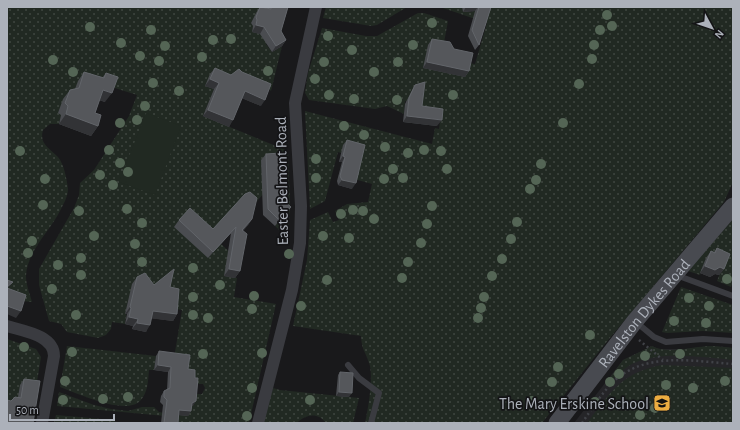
<svg xmlns="http://www.w3.org/2000/svg" width="740" height="430" font-family="'Alegreya Sans',sans-serif">
<style>
.built{fill:#252528}
.grass{fill:url(#grass-dots)}
.pitch{fill:#212922}
.lines{fill:none;stroke-linecap:round;stroke-linejoin:round}
.path{stroke:#404247;stroke-width:2.5;stroke-dasharray:2 3;stroke-linecap:butt}
.lane{stroke:#3a3b40;stroke-width:6}
.street{stroke:#3a3b40;stroke-width:12}
.secondary{stroke:#484a50;stroke-width:17}
.tree{fill:#546555}
.wall{fill:#4a4c50}
.shaded-wall{fill:#323336}
.building{fill:#55575b;stroke:#62656a}
.labels{text-anchor:middle;stroke-width:3.5;stroke-linejoin:round;paint-order:stroke}
.street-label{font-size:16px;fill:#acb1ba;stroke:#141416}
.poi-label{font-size:16px;fill:#acb1ba;stroke:#141416;text-anchor:end}
</style>
<defs>
<pattern id="grass-dots" width="8" height="8" patternUnits="userSpaceOnUse"><rect width="8" height="8" fill="#212922"/><path d="M2 2h.1M6 6h.1" fill="none" stroke="#3f4640" stroke-width="1.8" stroke-linecap="round"/></pattern>
</defs>
<rect width="100%" height="100%" fill="#19191b"/>
<path class="built" d="M652,346L659,349H685L710,346L733,348V423H574L623,360Z"/>
<path class="grass" d="M7,7H271L255,16L251,23L253,26L252,32L277,37L266,44L272,52L282,46L271,91L268,88L205,86L214,89L203,116L288,151L290,205L288,238L275,226L286,213L264,193L221,244L232,254L224,276L237,278L234,297L276,304L249,423H175L176,417L57,406L59,392L94,405L111,409L128,411L142,407H154L159,412L164,413L196,394H202L205,388L203,384H197L174,358L182,310L128,301L125,324L112,322L111,329L106,335L98,338L67,332L61,324L49,321L39,285V269L74,208L79,195L80,183L94,170L129,116L137,95L99,83L74,91L61,115L59,124H50L43,130C39,144 49,148 58,157C64,164 67,180 68,189C68,196 64,203 61,209C51,230 27,251 26,276C26,285 30,294 32,302L22,301L7,289Z
M326,7H407L377,25L371,26L323,18Z
M440,7H462L463,12H472V7H733V182L724,202L609,339L542,423H365C368,410 374,375 369,363C365,350 362,351 361,336L293,326L307,260L310,220L328,212L333,222L339,220L335,211L347,204L368,202L372,184L354,179L341,153L338,152L325,201L310,209L305,111L432,144L435,128L439,129L440,121H438L439,115L409,102L405,101L404,114L387,106L375,109L309,100L305,93L308,73L322,28L366,36H377L418,13H424L448,21L443,48L468,63L475,64L487,23Z
M733,219V281L731,287L717,281L723,265L706,258L700,275L688,271Z
M681,287L733,305V333L703,331L667,333L662,332Z
M7,339L36,349L41,357L36,388L16,404L7,407Z
M67,346L156,356L154,370H149C148,381 148,393 140,401C125,416 77,393 60,387Z
M652,346C670,355 692,346 711,346C718,346 726,347 733,348V360C701,357 664,351 634,363C623,368 616,378 606,383L623,360Z
M662,365L733,368V423H587C610,393 622,372 662,365Z
M273,388L280,390L359,398L353,423H326C318,412 306,414 297,423H262Z
M56,415L113,420L117,423H54Z"/>
<path class="pitch" d="M146,113L181,126L155,195L119,182Z"/>
<g class="lines">
<path class="path" d="M639,340L663,360
M582,423C591,410 600,396 611,384C643,351 692,361 733,364"/>
<path class="lane" d="M676,275L733,296
M636,322L654,337L666,342L703,339L733,341
M348,365L359,378L379,393L371,423"/>
<path class="street" d="M7,326C23,331 54,335 54,356L42,423
M258,423L292,290L300,243L301,206L295,103L316,7"/>
<path class="secondary" id="s1" d="M557,423L635,321L733,206"/>
</g>
<g class="tree">
<circle cx="607" cy="15" r="5"/>
<circle cx="432" cy="23" r="5"/>
<circle cx="612" cy="26" r="5"/>
<circle cx="90" cy="27" r="5"/>
<circle cx="151" cy="30" r="5"/>
<circle cx="600" cy="30" r="5"/>
<circle cx="328" cy="36" r="5"/>
<circle cx="231" cy="39" r="5"/>
<circle cx="213" cy="40" r="5"/>
<circle cx="121" cy="43" r="5"/>
<circle cx="413" cy="45" r="5"/>
<circle cx="594" cy="45" r="5"/>
<circle cx="165" cy="46" r="5"/>
<circle cx="352" cy="50" r="5"/>
<circle cx="140" cy="56" r="5"/>
<circle cx="202" cy="57" r="5"/>
<circle cx="592" cy="59" r="5"/>
<circle cx="53" cy="60" r="5"/>
<circle cx="159" cy="61" r="5"/>
<circle cx="324" cy="62" r="5"/>
<circle cx="398" cy="62" r="5"/>
<circle cx="268" cy="71" r="5"/>
<circle cx="73" cy="72" r="5"/>
<circle cx="374" cy="72" r="5"/>
<circle cx="315" cy="79" r="5"/>
<circle cx="153" cy="83" r="5"/>
<circle cx="579" cy="84" r="5"/>
<circle cx="179" cy="91" r="5"/>
<circle cx="329" cy="95" r="5"/>
<circle cx="453" cy="95" r="5"/>
<circle cx="354" cy="99" r="5"/>
<circle cx="397" cy="100" r="5"/>
<circle cx="145" cy="106" r="5"/>
<circle cx="137" cy="120" r="5"/>
<circle cx="120" cy="123" r="5"/>
<circle cx="563" cy="123" r="5"/>
<circle cx="344" cy="126" r="5"/>
<circle cx="364" cy="135" r="5"/>
<circle cx="385" cy="147" r="5"/>
<circle cx="109" cy="150" r="5"/>
<circle cx="424" cy="150" r="5"/>
<circle cx="20" cy="151" r="5"/>
<circle cx="441" cy="151" r="5"/>
<circle cx="408" cy="153" r="5"/>
<circle cx="316" cy="159" r="5"/>
<circle cx="120" cy="163" r="5"/>
<circle cx="541" cy="164" r="5"/>
<circle cx="393" cy="169" r="5"/>
<circle cx="447" cy="169" r="5"/>
<circle cx="128" cy="172" r="5"/>
<circle cx="100" cy="175" r="5"/>
<circle cx="316" cy="178" r="5"/>
<circle cx="403" cy="178" r="5"/>
<circle cx="45" cy="179" r="5"/>
<circle cx="384" cy="179" r="5"/>
<circle cx="536" cy="180" r="5"/>
<circle cx="113" cy="185" r="5"/>
<circle cx="530" cy="189" r="5"/>
<circle cx="43" cy="205" r="5"/>
<circle cx="432" cy="206" r="5"/>
<circle cx="127" cy="209" r="5"/>
<circle cx="353" cy="210" r="5"/>
<circle cx="79" cy="211" r="5"/>
<circle cx="363" cy="211" r="5"/>
<circle cx="341" cy="214" r="5"/>
<circle cx="374" cy="219" r="5"/>
<circle cx="517" cy="222" r="5"/>
<circle cx="142" cy="223" r="5"/>
<circle cx="427" cy="224" r="5"/>
<circle cx="94" cy="236" r="5"/>
<circle cx="323" cy="236" r="5"/>
<circle cx="349" cy="238" r="5"/>
<circle cx="511" cy="239" r="5"/>
<circle cx="32" cy="241" r="5"/>
<circle cx="421" cy="243" r="5"/>
<circle cx="135" cy="244" r="5"/>
<circle cx="28" cy="253" r="5"/>
<circle cx="289" cy="254" r="5"/>
<circle cx="81" cy="258" r="5"/>
<circle cx="502" cy="259" r="5"/>
<circle cx="142" cy="262" r="5"/>
<circle cx="408" cy="262" r="5"/>
<circle cx="58" cy="265" r="5"/>
<circle cx="193" cy="268" r="5"/>
<circle cx="81" cy="275" r="5"/>
<circle cx="492" cy="276" r="5"/>
<circle cx="402" cy="278" r="5"/>
<circle cx="727" cy="279" r="5"/>
<circle cx="327" cy="280" r="5"/>
<circle cx="220" cy="285" r="5"/>
<circle cx="52" cy="289" r="5"/>
<circle cx="254" cy="296" r="5"/>
<circle cx="193" cy="297" r="5"/>
<circle cx="484" cy="297" r="5"/>
<circle cx="689" cy="298" r="5"/>
<circle cx="301" cy="306" r="5"/>
<circle cx="709" cy="306" r="5"/>
<circle cx="481" cy="308" r="5"/>
<circle cx="252" cy="309" r="5"/>
<circle cx="76" cy="315" r="5"/>
<circle cx="193" cy="315" r="5"/>
<circle cx="208" cy="318" r="5"/>
<circle cx="478" cy="318" r="5"/>
<circle cx="674" cy="321" r="5"/>
<circle cx="706" cy="323" r="5"/>
<circle cx="590" cy="335" r="5"/>
<circle cx="24" cy="347" r="5"/>
<circle cx="72" cy="352" r="5"/>
<circle cx="262" cy="353" r="5"/>
<circle cx="203" cy="354" r="5"/>
<circle cx="680" cy="354" r="5"/>
<circle cx="645" cy="356" r="5"/>
<circle cx="558" cy="367" r="5"/>
<circle cx="619" cy="374" r="5"/>
<circle cx="65" cy="381" r="5"/>
<circle cx="725" cy="381" r="5"/>
<circle cx="552" cy="382" r="5"/>
<circle cx="610" cy="382" r="5"/>
<circle cx="666" cy="385" r="5"/>
<circle cx="252" cy="388" r="5"/>
<circle cx="693" cy="388" r="5"/>
<circle cx="128" cy="397" r="5"/>
<circle cx="103" cy="399" r="5"/>
<circle cx="63" cy="400" r="5"/>
<circle cx="310" cy="400" r="5"/>
<circle cx="532" cy="401" r="5"/>
<circle cx="595" cy="402" r="5"/>
<circle cx="655" cy="408" r="5"/>
<circle cx="640" cy="415" r="5"/>
<circle cx="247" cy="416" r="5"/>
</g>
<path class="wall" d="M260,7L268,9V7H288L281,31L286,40L282,46L272,52L260,34L252,32L253,26L251,23L256,13Z
M462,7H491L479,45L475,50L468,36L475,11L463,12Z
M432,39L469,71L465,77L423,68L428,45Z
M215,68L261,106L242,98L229,127L203,116L214,89L205,86L210,74Z
M84,72L102,78L106,73L105,102L99,100L95,113L98,126L91,136L59,124L61,115L58,113L63,99L70,90L75,89L78,81Z
M415,85L422,106L437,126L403,122L405,104L411,92Z
M347,140L352,189L338,185L337,181L342,162H339L343,145Z
M266,154L282,179L279,183L280,197L286,213L275,226L263,215L261,160Z
M252,219L248,225L243,231L240,271L235,278L224,276L231,233L208,258L174,227L179,220L213,229Z
M717,248L724,269L719,275L715,274L710,277L700,273L706,258L711,251L714,252Z
M137,277L154,285L170,287L177,314L173,321L151,318L146,332L132,329L133,326L125,324L127,314H125L132,284Z
M159,351L188,369L193,406H191V411L188,416L179,415L178,423H161L163,405L160,402L161,396L164,391L167,390L168,372L154,370L156,356Z
M340,372L349,397L336,396L338,375Z
M24,379L33,423L18,397L20,385Z"/>
<path class="shaded-wall" d="M466,7H478L475,11L463,12Z
M256,25L264,27L260,34L252,32Z
M286,40L282,46L272,52L276,46Z
M427,62L469,71L465,77L423,68Z
M210,79L219,83L214,89L205,86Z
M103,90L112,93L105,102L96,99Z
M245,91L265,100L261,106L241,98Z
M208,110L233,120L229,127L203,116Z
M66,114L98,126L91,136L59,124Z
M407,116L442,120L437,126L403,122Z
M343,156L345,157L342,162H339Z
M342,180L356,183L352,189L338,185Z
M291,207L286,213L275,226L279,220Z
M252,219L248,225L237,236L242,230Z
M236,227L231,233L208,258L213,252Z
M705,266L720,267L724,269L719,275L715,274L710,277L700,273Z
M229,269L240,271L235,278L224,276Z
M13,282L8,288L7,289V287Z
M7,306L21,311L16,318L7,314Z
M130,307L131,308L127,314H125Z
M153,311L177,314L173,321L148,318Z
M129,317L138,319L133,326L125,324Z
M137,323L150,325L146,332L132,329Z
M158,365L171,367L168,372L154,370Z
M339,392L352,393L349,397L336,396Z
M196,401L193,406L188,408L192,403Z
M179,410L191,411L188,416L176,415Z"/>
<path class="building" d="M260,7L271,9V7H288L281,31L286,40L276,46L264,27L256,25L257,20L256,17Z
M479,7H491L479,45L472,30Z
M432,39L450,42L454,49L473,53L469,71L427,62Z
M215,68L231,75L239,69L242,72L271,84L265,100L245,91L233,120L208,110L219,83L210,79Z
M84,72L104,78L106,73L118,77L112,93L103,90L95,113L101,115L98,126L66,114L68,106L65,103L70,90L79,88Z
M425,82L422,106L443,109L442,120L407,116L409,98L415,85Z
M347,140L365,145L356,183L342,180L340,176L345,157L343,156Z
M281,153L282,179H279L280,197L291,207L279,220L268,209L266,154Z
M250,192L257,198L252,219L242,230L247,234L240,271L229,269L236,227L213,252L179,220L190,208L213,229L245,194Z
M717,248L730,254L724,269L720,267L715,270L705,266L711,251L715,253Z
M174,269L170,287L179,289L177,314L153,311L150,325L137,323L138,319L129,317L131,308L130,307L137,277L145,273L154,285Z
M7,280L13,282L7,287Z
M7,288L26,295L21,311L7,306Z
M159,351L190,355L188,369L195,370V378H198L196,401L192,403L191,411L179,410L178,423H164L167,400L164,397V391L170,388L171,367L158,365Z
M340,372L353,373L352,393L339,392Z
M24,379L40,381L33,423H7V400L11,401L15,397L21,398Z"/>
<defs>
<g id="school-square" transform="scale(0.9)"><rect x="-9" y="-9" width="18" height="18" rx="4" fill="#ebac41" stroke="#141416"/><path d="M0-5L7-2L0 1L-7-2ZM-4 1L0 2.5L4 1V4Q0 6-4 4Z" fill="#111"/></g>
</defs>
<g fill-rule="evenodd">
<use href="#school-square" x="662" y="403"/>
</g>
<g class="labels">
<g class="street-label">
<text transform="translate(281 181) rotate(-91)" y="6">Easter Belmont Road</text>
<text dy="6" stroke="none"><textPath href="#s1" startOffset="140">Ravelston Dykes Road</textPath></text>
</g>
<g class="poi-label">
<text x="649" y="409">The Mary Erskine School</text>
</g>
</g>
<rect width="740" height="430" fill="none" stroke="#acb1ba" stroke-width="16"/>
<g transform="translate(712 28) rotate(130)" stroke="#141416" stroke-width="3" paint-order="stroke">
<path d="M0-3L7 15L0 10L-7 15Z" fill="#acb1ba"/>
<text y="-6" font-size="11" font-weight="bold" text-anchor="middle" fill="#acb1ba">N</text>
</g>
<path d="M10 414v6h104v-6" fill="none" stroke="#acb1ba" stroke-width="2"/>
<text x="16" y="414" font-size="12" fill="#acb1ba" stroke="#141416" stroke-width="3" paint-order="stroke">50 m</text>
</svg>
